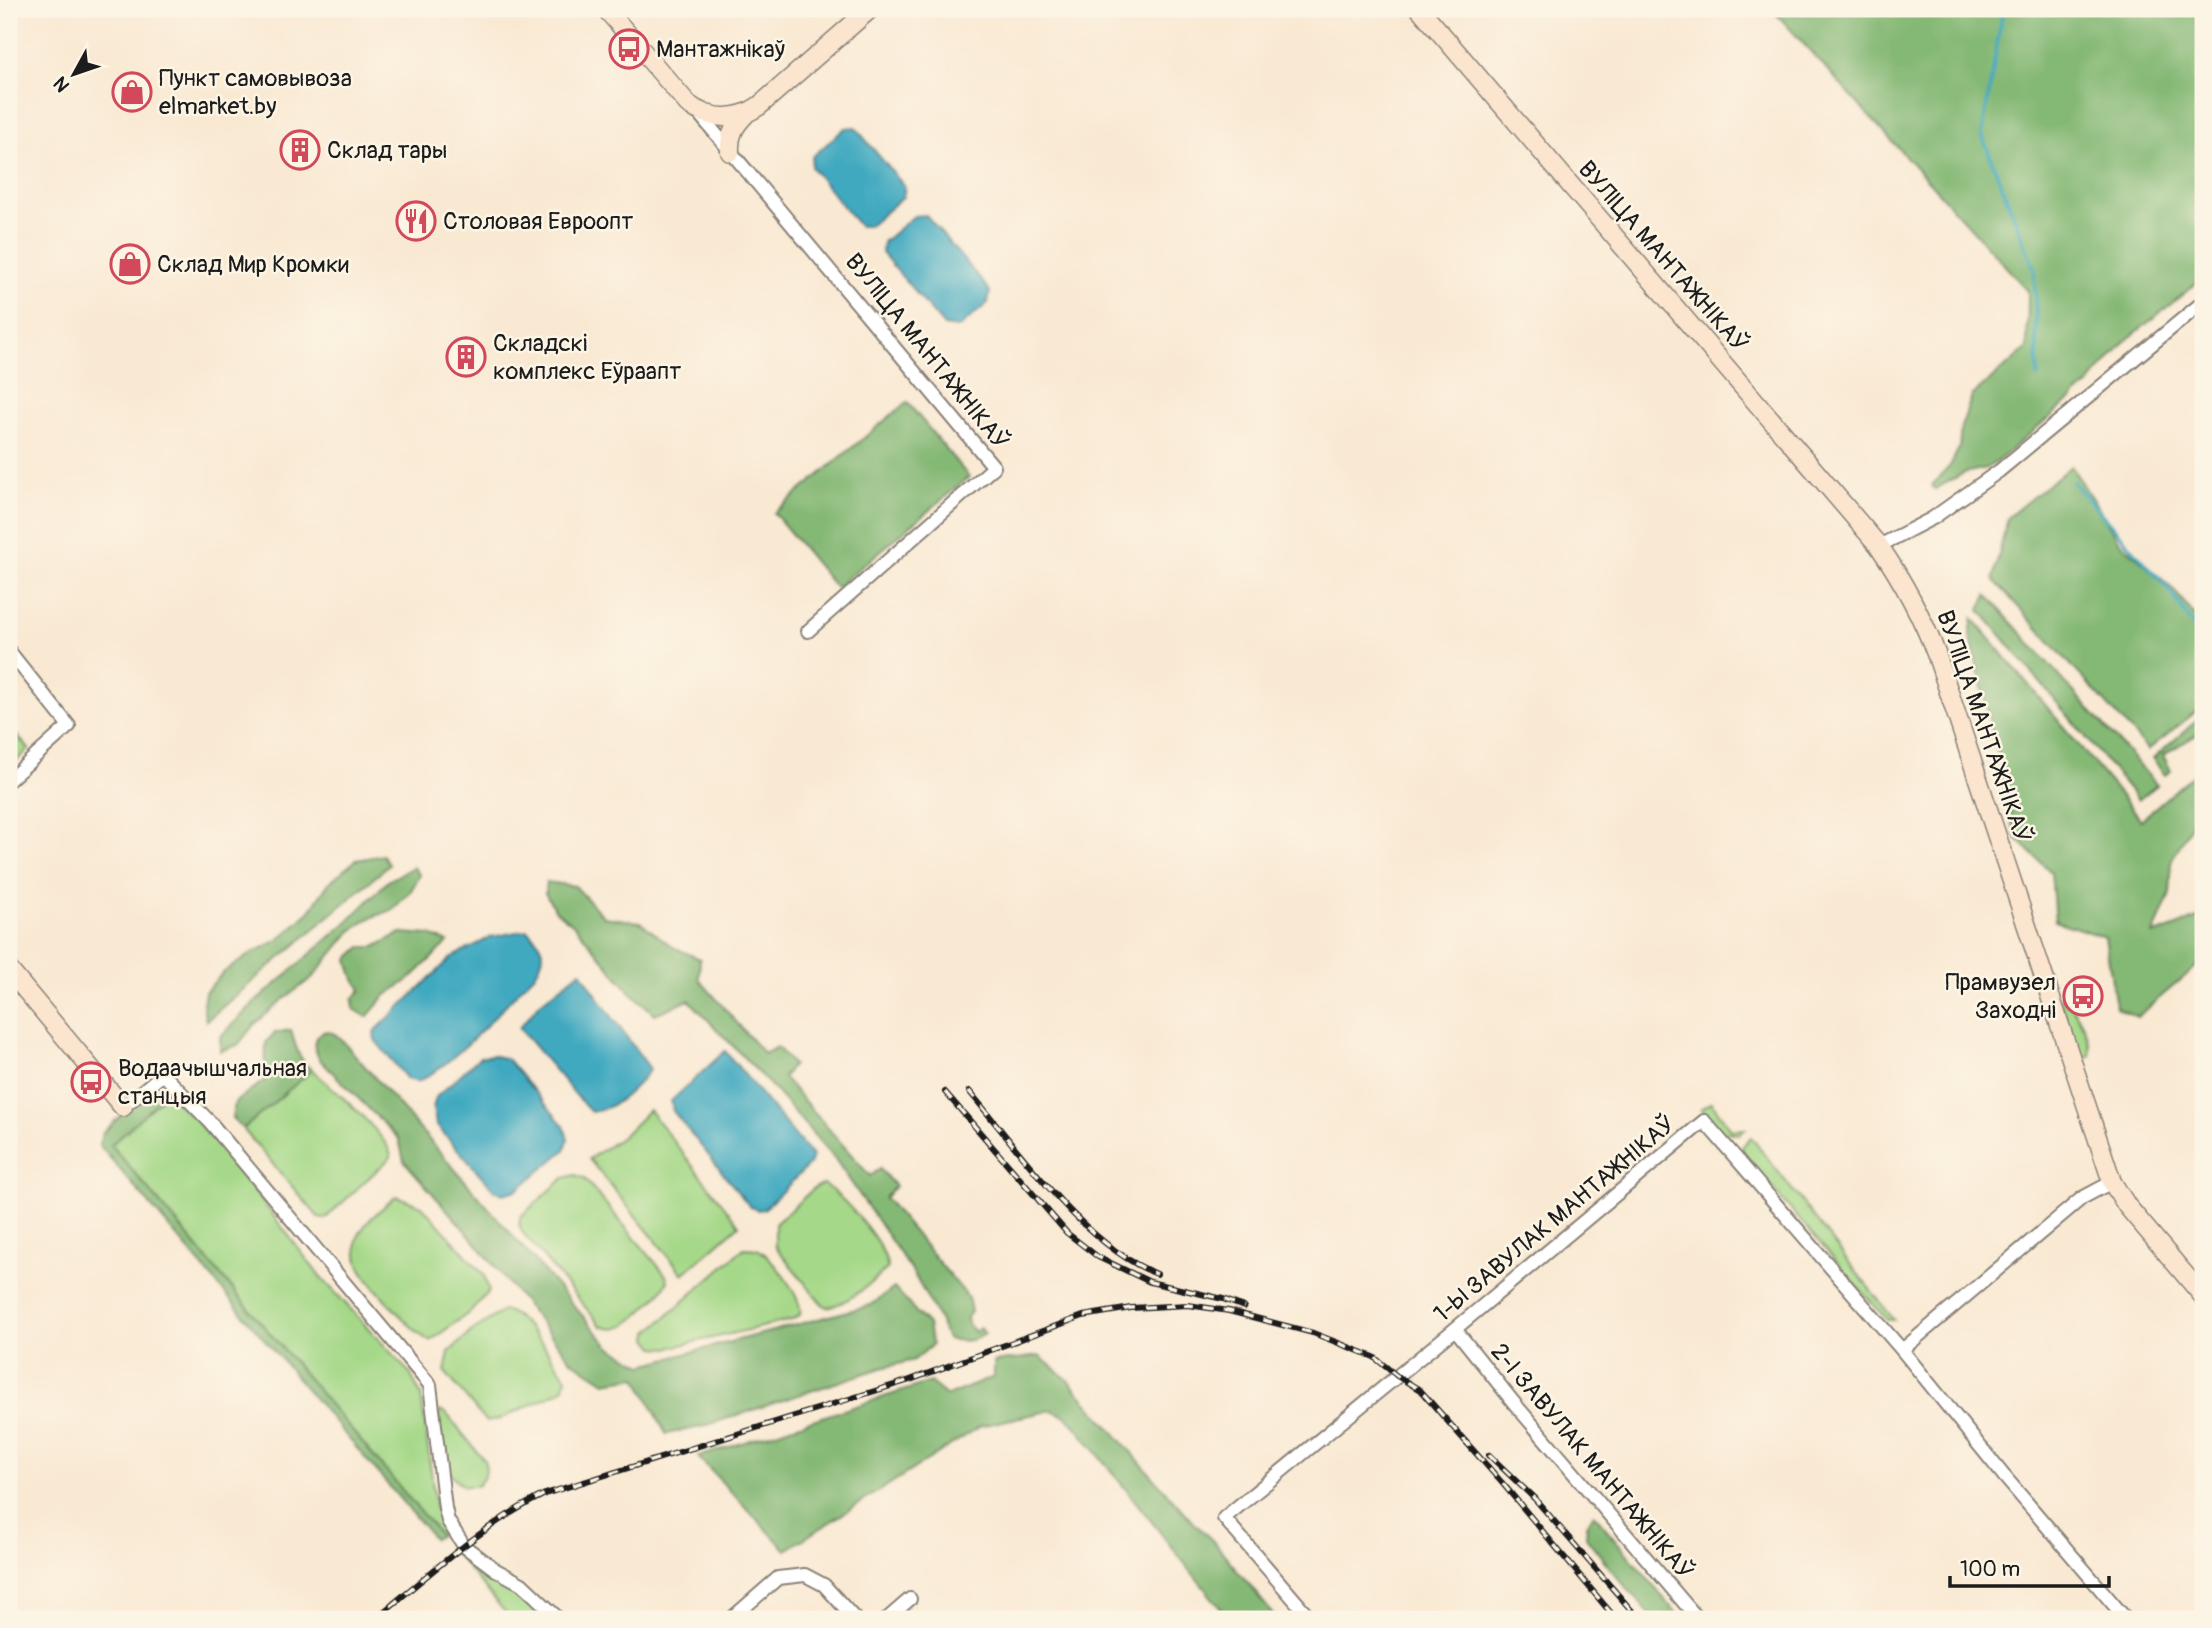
<svg xmlns="http://www.w3.org/2000/svg" width="2212" height="1628" font-family="Pangolin,sans-serif">
<style>
.green{fill:#a5d888;stroke:#607a52;stroke-width:2}
.forest{fill:#84b874;stroke:#506a48;stroke-width:2}
.water{fill:#40a9c0;stroke:#2e626e;stroke-width:2}
.lines{fill:none;stroke-linecap:round;stroke-linejoin:round}
.stream{stroke:#40a9c0;stroke-width:3.5}
.street-casing{stroke:#8a8278;stroke-width:16}
.secondary-casing{stroke:#8a8278;stroke-width:21}
.street{stroke:#fff;stroke-width:12}
.secondary{stroke:#fbe5cf;stroke-width:18}
.rail-casing{stroke:#1c1c1c;stroke-width:6}
.rail{stroke:#fcf5e5;stroke-width:3.5;stroke-dasharray:10;stroke-linecap:butt}
.labels{text-anchor:middle;stroke-width:5;stroke-linejoin:round;paint-order:stroke}
.poi-label{font-size:24px;fill:#1c1c1c;stroke:#fcf5e5;text-anchor:start}
.street-label{font-size:24px;fill:#1c1c1c;stroke:#fcf5e5}
</style>
<rect width="100%" height="100%" fill="#fcf5e5"/>
<filter id="ink" filterUnits="userSpaceOnUse"><feTurbulence type="fractalNoise" baseFrequency=".0143" numOctaves="2"/><feDisplacementMap in="SourceGraphic" scale="14" xChannelSelector="R" yChannelSelector="G"/><feConvolveMatrix kernelMatrix="1 2 1 2 8 2 1 2 1" color-interpolation-filters="sRGB"/></filter>
<filter id="wash" filterUnits="userSpaceOnUse"><feTurbulence type="fractalNoise" baseFrequency=".00686" numOctaves="4" result="noise"/><feDisplacementMap in="SourceGraphic" scale="28" xChannelSelector="R" yChannelSelector="G"/><feGaussianBlur stdDeviation="1.57" result="paint"/><feColorMatrix in="noise" values="0 0 0 0 0 0 0 0 0 0 0 0 0 0 0 0 0 1.4 0 .05"/><feComposite in="paint" operator="in"/></filter>
<g filter="url(#wash)">
<rect width="100%" height="100%" fill="#f9e9d3"/>
<path class="green" d="M9,727L29,749L9,768Z
M2059,996C2075,1006 2092,1036 2090,1056L2085,1059L2079,1058Z
M312,1070C330,1086 390,1136 391,1157L325,1219L319,1218L243,1129Z
M167,1093L197,1121L230,1159L318,1274L410,1373L421,1395L436,1510L447,1529L440,1535L111,1145Z
M1711,1102L1732,1130L1745,1129L1739,1134L1720,1131L1701,1110Z
M649,1110L739,1225L683,1274L589,1159L622,1137Z
M1751,1137L1894,1320H1887L1744,1156L1742,1147Z
M575,1175L584,1178L665,1274L668,1281C662,1294 632,1324 618,1328C612,1330 607,1328 601,1326L522,1232L519,1224L521,1216L564,1178Z
M823,1184C845,1198 884,1242 888,1268C870,1283 851,1303 827,1307L821,1303L775,1246V1224L813,1189Z
M396,1196L422,1206L484,1275L489,1291L470,1312L430,1341C415,1334 362,1277 358,1262C357,1257 356,1245 357,1240C361,1224 384,1207 396,1196Z
M744,1248C750,1248 756,1248 761,1251C774,1260 804,1300 800,1315L792,1320L668,1348L655,1347L648,1338L649,1332Z
M504,1310C527,1317 553,1358 566,1378L563,1389L558,1392L500,1419L486,1422L445,1372L449,1352L472,1331Z
M440,1411L446,1413L484,1460C488,1472 485,1477 477,1486H464C438,1469 442,1444 439,1416Z
M462,1548L499,1584L537,1607L550,1619H511L454,1552Z"/>
<path class="forest" d="M1772,9H2203V278L2123,343L2088,385L1997,462L1986,468L1964,473L1935,489L1933,488L1932,485L1950,466L1959,448L1961,427L1972,396L2027,348L2028,291Z
M907,402L969,477L836,588L774,513Z
M2071,466L2120,542L2172,588L2203,626V706L2148,750L1993,579L2008,517Z
M1987,595L2157,785L2138,800L1980,610Z
M1973,618L2141,820L2203,766V824L2192,823L2172,860L2170,894L2153,935L2203,916V961L2137,1017L2116,1007L2105,937L2055,921L2051,872L2016,838L1970,634Z
M2203,715V731L2163,755L2171,771L2165,775L2153,759Z
M383,855L389,865L206,1021L203,1005L205,992L224,972L249,955L278,940L309,912L329,883L356,860Z
M413,867L420,875L410,892L392,910L370,918L351,931L313,977L280,1002L254,1025L238,1045L220,1051V1037L253,1004L346,923L388,881Z
M546,882L575,886L604,917L640,922L673,947L700,959L699,979L764,1054L777,1047L793,1065L783,1077L870,1176L880,1169L895,1186L885,1198L968,1297L971,1312L967,1317L968,1324L975,1332L980,1328L985,1334C972,1343 961,1341 947,1339L939,1319L914,1274L835,1159L773,1088L689,1000L655,1014L632,994L576,927L556,911L545,893Z
M401,933L430,935L448,942L410,979L385,996L367,1017L354,1009L353,999L361,990L352,974L348,959L361,947H375Z
M291,1030C295,1045 299,1061 312,1070L243,1129L232,1118L235,1102L265,1080L266,1042L275,1033Z
M327,1031L335,1034L342,1040L609,1346L643,1365L871,1305L894,1288L928,1325L932,1345L914,1360L881,1368L701,1427L666,1434L637,1377L605,1382L571,1360L471,1237L404,1161L399,1139L320,1060C313,1048 310,1035 327,1031Z
M160,1085L167,1093L111,1145L440,1535L434,1539L99,1145L102,1134L149,1086Z
M1039,1356L1066,1378L1190,1519L1215,1543L1277,1619H1229L1077,1428L1067,1417L1052,1410L981,1426L786,1550L698,1457L930,1382L947,1396L994,1377V1362Z
M1594,1514L1681,1619H1654L1614,1573L1586,1537L1587,1524Z"/>
<path class="water" d="M855,127L905,187L903,197L869,226H859L811,167L812,157L845,128Z
M926,215L990,291L988,303L958,328L944,326L882,253L883,242L914,216Z
M527,930C544,946 549,952 535,974C503,1006 457,1063 417,1082L407,1079L375,1040L374,1032L452,957L491,937Z
M581,971C602,1005 626,1036 650,1069C637,1087 615,1110 591,1112L586,1107L519,1028L539,1004Z
M725,1051L812,1156L809,1165L764,1209L758,1210L750,1207L673,1111L671,1101Z
M492,1055L507,1059L564,1126L568,1139L565,1150L517,1190L503,1194L494,1190L436,1125L433,1108L436,1097L480,1057Z"/>
<g class="lines">
<path class="stream" d="M2003,9L1982,135L2034,268L2038,377
M2073,482L2171,592L2203,641"/>
</g>
</g>
<g filter="url(#ink)">
<g class="lines">
<g class="street-casing">
<path id="street" d="M696,110L994,467L808,631
M1879,546L1933,518L1999,471L2203,302
M9,651L69,726L9,780
M123,1107L163,1074L209,1121L430,1385L445,1508L448,1521L464,1546L496,1570L522,1584L559,1619
M1455,1329L1514,1403L1698,1619
M1902,1350L2082,1198L2112,1182
M731,1619L778,1578L805,1575L824,1585L855,1619
M887,1619L910,1599
M1311,1619L1224,1518L1455,1329L1704,1121L1902,1350L2004,1476L2126,1619"/>
</g>
<g class="secondary-casing">
<path id="secondary" d="M606,9L688,104C710,121 737,121 759,106L870,9
M1420,9L1879,546C1903,581 1922,616 1937,656L2112,1182L2127,1206L2203,1296
M730,152C729,135 734,126 746,114
M9,970L123,1107"/>
</g>
<use href="#street" class="street"/>
<use href="#secondary" class="secondary"/>
<g class="rail-casing">
<path id="rail" d="M969,1091C1020,1151 1083,1245 1157,1274
M945,1092L1067,1233L1098,1257L1150,1282L1223,1299L1244,1307
M1489,1455L1535,1499L1639,1619
M375,1619C430,1574 482,1525 545,1494L910,1380L1083,1316L1131,1308L1188,1305L1229,1311L1313,1333L1374,1357L1397,1376L1420,1390L1504,1485L1616,1619"/>
</g>
<use href="#rail" class="rail"/>
</g>
</g>
<defs>
<g id="bus-ring" transform="scale(2.0125)"><circle r="9.5" fill="#fcf5e5" stroke="#d1495b" stroke-width="1.5"/><path d="M-5-6H5V4H4V6H2V4H-2V6H-4V4H-5ZM-3.5-4V0h7V-4ZM-3.5 1.2v1.5H-2V1.2ZM2 1.2v1.5H3.5V1.2Z" fill="#d1495b"/></g>
<g id="shop-ring" transform="scale(2.0125)"><circle r="9.5" fill="#fcf5e5" stroke="#d1495b" stroke-width="1.5"/><path d="M-5-2.5h2.3a2.7 3.5 0 0 1 5.4 0H5L5.5 6h-11ZM-1.5-2.5h3a1.5 2.3 0 0 0-3 0Z" fill="#d1495b"/></g>
<g id="building-ring" transform="scale(2.0125)"><circle r="9.5" fill="#fcf5e5" stroke="#d1495b" stroke-width="1.5"/><path d="M-4-6H4V6H1V3H-1V6H-4ZM-2.5-4.3h1.7v1.8h-1.7ZM.8-4.3h1.7v1.8H.8ZM-2.5-1h1.7V.8h-1.7ZM.8-1h1.7V.8H.8Z" fill="#d1495b"/></g>
<g id="restaurant-ring" transform="scale(2.0125)"><circle r="9.5" fill="#fcf5e5" stroke="#d1495b" stroke-width="1.5"/><path d="M-5-6h1v4h1v-4h1v4h1v-4h1v5L-1.5 .5V6h-2V.5L-5-1ZM5-6V6H3V1.5H1.5Q1.5-4 5-6Z" fill="#d1495b"/></g>
</defs>
<g fill-rule="evenodd">
<use href="#bus-ring" x="629" y="49"/>
<use href="#shop-ring" x="132" y="92"/>
<use href="#building-ring" x="300" y="150"/>
<use href="#restaurant-ring" x="416" y="221"/>
<use href="#shop-ring" x="130" y="264"/>
<use href="#building-ring" x="466" y="357"/>
<use href="#bus-ring" x="2083" y="996"/>
<use href="#bus-ring" x="91" y="1082"/>
</g>
<g class="labels">
<g class="poi-label">
<text x="656" y="57">Мантажнікаў</text>
<text x="159" y="86">Пункт самовывоза<tspan x="159" dy="28">elmarket.by</tspan></text>
<text x="327" y="158">Склад тары</text>
<text x="443" y="229">Столовая Евроопт</text>
<text x="157" y="272">Склад Мир Кромки</text>
<text x="493" y="351">Складскі<tspan x="493" dy="28">комплекс Еўраапт</tspan></text>
<text x="2056" y="990" text-anchor="end">Прамвузел<tspan x="2056" dy="28">Заходні</tspan></text>
<text x="118" y="1076">Водаачышчальная<tspan x="118" dy="28">станцыя</tspan></text>
</g>
<g class="street-label">
<text transform="translate(1663 256) rotate(49)" y="8">ВУЛІЦА МАНТАЖНІКАЎ</text>
<text transform="translate(927 351) rotate(51)" y="8">ВУЛІЦА МАНТАЖНІКАЎ</text>
<text transform="translate(1984 726) rotate(71)" y="8">ВУЛІЦА МАНТАЖНІКАЎ</text>
<text transform="translate(1554 1219) rotate(-40)" y="8">1-Ы ЗАВУЛАК МАНТАЖНІКАЎ</text>
<text transform="translate(1592 1461) rotate(50)" y="8">2-І ЗАВУЛАК МАНТАЖНІКАЎ</text>
</g>
</g>
<rect width="2212" height="1628" fill="none" stroke="#fcf5e5" stroke-width="35"/>
<g transform="translate(74 74) rotate(230)" stroke="#fcf5e5" stroke-width="5" paint-order="stroke">
<path d="M0-5L12 26L0 18L-12 26Z" fill="#1c1c1c"/>
<text y="-10" font-size="19" font-weight="bold" text-anchor="middle" fill="#1c1c1c">N</text>
</g>
<path d="M1950 1576v10h159v-10" fill="none" stroke="#1c1c1c" stroke-width="3.5"/>
<text x="1960" y="1576" font-size="21" fill="#1c1c1c" stroke="#fcf5e5" stroke-width="5" paint-order="stroke">100 m</text>
</svg>
